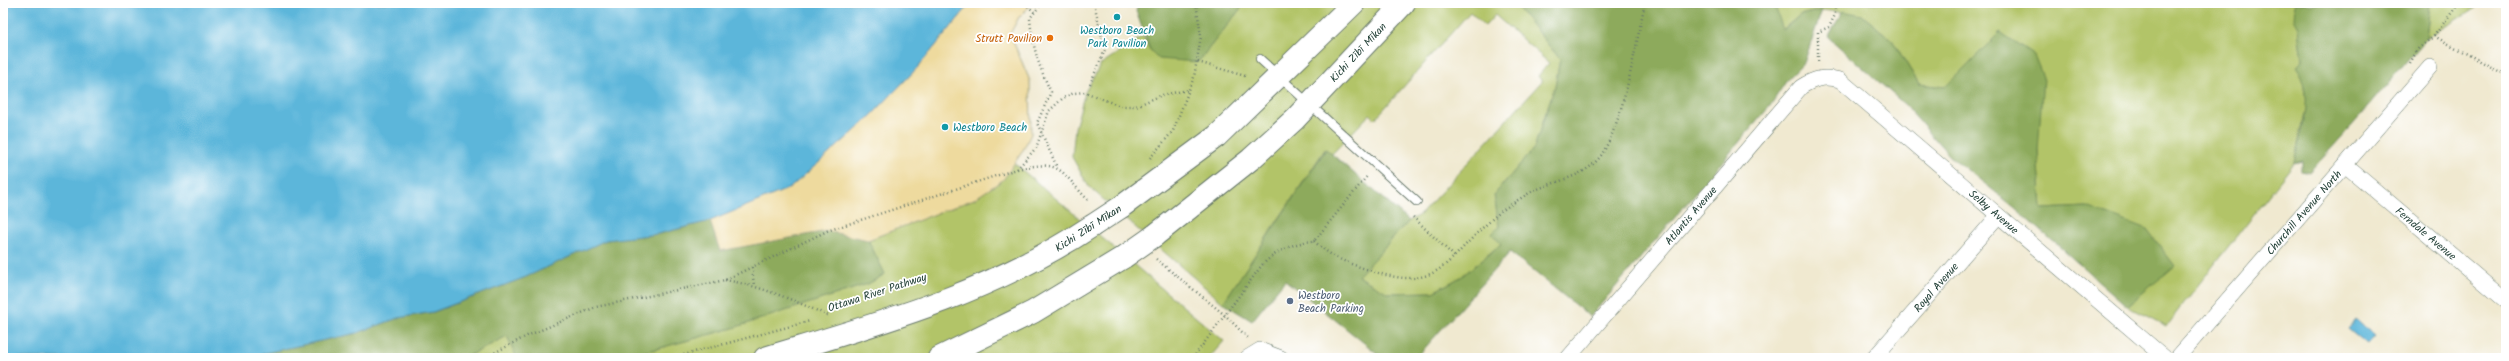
<svg xmlns="http://www.w3.org/2000/svg" width="2509" height="361" font-family="Kalam,sans-serif">
<style>
.green{fill:#b2c467;stroke:#68804e}
.forest{fill:#8daa5c;stroke:#567448}
.sand{fill:#eeda9e;stroke:#868c69}
.water{fill:#5cb6da;stroke:#3e7a87}
.lines{fill:none;stroke-linecap:round;stroke-linejoin:round}
.lane-casing{stroke:#68796b;stroke-width:10}
.street-casing{stroke:#68796b;stroke-width:16}
.highway-casing{stroke:#68796b;stroke-width:24}
.path{stroke:#68796b;stroke-width:2.5;stroke-dasharray:1 3;stroke-linecap:butt}
.lane{stroke:#fff;stroke-width:8}
.street{stroke:#fff;stroke-width:15}
.highway{stroke:#fff;stroke-width:22}
.highway-bridge-casing{stroke:#68796b;stroke-width:24;stroke-linecap:butt}
.highway-bridge{stroke:#fff;stroke-width:22}
.culture-dot{fill:#0f9aa8;stroke:#fff;stroke-width:1.5}
.food-dot{fill:#e8710a;stroke:#fff;stroke-width:1.5}
.service-dot{fill:#5c6f8a;stroke:#fff;stroke-width:1.5}
.labels{text-anchor:middle;stroke-width:3.5;stroke-linejoin:round;paint-order:stroke}
.culture-label{font-size:11px;fill:#0d838f;stroke:#fff}
.food-label{font-size:11px;fill:#c56008;stroke:#fff;text-anchor:end}
.street-label{font-size:11px;fill:#1f3d34;stroke:#fff}
.service-label{font-size:11px;fill:#4e5e75;stroke:#fff;text-anchor:start}
</style>
<rect width="100%" height="100%" fill="#fff"/>
<filter id="ink" filterUnits="userSpaceOnUse"><feTurbulence type="fractalNoise" baseFrequency=".025" numOctaves="2"/><feDisplacementMap in="SourceGraphic" scale="8" xChannelSelector="R" yChannelSelector="G"/><feConvolveMatrix kernelMatrix="1 2 1 2 8 2 1 2 1" color-interpolation-filters="sRGB"/></filter>
<filter id="wash" filterUnits="userSpaceOnUse"><feTurbulence type="fractalNoise" baseFrequency=".012" numOctaves="4" result="noise"/><feDisplacementMap in="SourceGraphic" scale="16" xChannelSelector="R" yChannelSelector="G"/><feGaussianBlur stdDeviation="0.9" result="paint"/><feColorMatrix in="noise" values="0 0 0 0 0 0 0 0 0 0 0 0 0 0 0 0 0 1.4 0 .05"/><feComposite in="paint" operator="in"/></filter>
<g filter="url(#wash)">
<rect width="100%" height="100%" fill="#f0e9d0"/>
<path class="green" d="M1245,3H1514L1560,59L1555,86L1534,148L1494,195L1502,243L1461,277L1433,292L1388,293L1358,276L1409,221L1421,214L1542,81L1538,76L1549,63L1495,15L1485,26L1470,12L1375,119L1370,114L1332,154L1325,149L1223,303L1089,187L1072,157L1075,128L1085,92L1101,64L1143,36L1150,50L1198,62Z
M1777,3H2295L2307,103L2294,163L2166,326L2127,306L2144,291L2087,207L2042,209L2038,151L2000,33L1945,87L1919,84L1892,40L1862,15L1822,10L1800,15L1782,30L1775,6Z
M2430,3H2484L2426,38Z
M1014,163L1224,341L1209,358H623L733,328L868,284L885,274L868,240L974,199L1003,180Z
M507,336L517,358H465Z"/>
<path class="forest" d="M1139,3H1245L1198,62L1159,59L1150,50L1136,11Z
M1514,3H1777L1775,6L1783,30L1800,15L1822,10L1804,63L1787,80L1770,106L1590,317L1510,252L1416,358H1383L1285,280L1252,321L1223,303L1326,149L1409,221L1358,276L1388,293L1433,292L1461,277L1501,244L1492,234L1499,226L1494,195L1534,148L1555,86L1560,59Z
M2295,3H2430L2426,38L2357,120L2310,172L2302,170V161L2294,163C2300,133 2317,93 2296,66L2302,61L2298,28L2294,21Z
M1843,11L1862,15L1892,40L1919,84L1945,87L2000,32L2034,55L2043,77L2038,151L2042,209L2087,207L2147,229L2175,266L2127,306L2014,207L1950,156L1904,104L1828,37Z
M710,221L720,251L827,231L868,240L885,274L868,284L733,328L623,358H517L507,336L465,358H242L357,333L398,318L434,312L526,277L606,240L658,234Z"/>
<path class="sand" d="M971,3H1033L1019,17L1010,34L1030,81L1031,134L1022,152L1003,180L974,199L868,240L827,231L720,251L710,221L790,188L866,121L918,67Z"/>
<path class="water" d="M3,3H971L918,67L866,121L790,188L710,221L658,234L606,240L526,277L433,312L398,318L357,333L242,358H3Z
M2356,320L2375,336L2367,345L2348,329Z"/>
</g>
<g filter="url(#ink)">
<g class="lines">
<g class="lane-casing">
<path id="lane" d="M1260,59L1417,202"/>
</g>
<g class="street-casing">
<g id="street">
<path id="s1" d="M2345,165L2506,301"/>
<path d="M1247,358L1260,350L1281,358"/>
<path id="s2" d="M1568,358L1801,87C1815,78 1824,76 1840,80L2165,358"/>
<path id="s3" d="M1874,358L1998,216"/>
<path id="s4" d="M2177,358L2430,67"/>
</g>
</g>
<g class="highway-casing">
<g id="highway">
<path d="M1121,207L1217,136L1354,3"/>
<path id="s5" d="M1154,236L1251,159L1295,119L1404,3"/>
<path d="M765,358C878,324 993,292 1092,226"/>
<path d="M939,358L1033,312L1124,257"/>
</g>
</g>
<path class="path" d="M1025,3L1034,12
M1042,3L1030,18C1032,46 1039,67 1051,92L1037,123L1057,167
M2434,36L2506,75
M1818,61V32L1829,27L1835,15V3
M1198,62L1245,76
M2410,63L2418,49L2434,36L2459,3
M1090,84L1105,50L1094,3
M1150,158L1173,131L1194,77L1201,36L1196,3
M1017,169L1036,148L1049,111L1063,98L1074,93L1085,92L1120,106H1136L1162,95L1188,90
M1413,217L1455,257
M1314,241C1333,259 1348,263 1372,271C1439,293 1446,260 1489,222C1500,211 1513,203 1526,195C1550,180 1585,180 1602,154C1625,117 1635,47 1645,3
M1156,259L1226,316L1248,338
M752,267L754,286
M725,280C762,286 795,301 829,316
M484,358L529,335L596,307L725,280L827,231L1017,169C1064,159 1059,171 1090,202
M672,358L810,321
M1193,358L1262,265C1276,251 1295,242 1314,241L1368,175"/>
<use href="#lane" class="lane"/>
<use href="#street" class="street"/>
<use href="#highway" class="highway"/>
<g class="highway-bridge-casing">
<path id="highway-bridge" d="M1092,226L1121,207
M1124,257L1154,236"/>
</g>
<use href="#highway-bridge" class="highway-bridge"/>
</g>
</g>
<g class="culture-dot">
<circle cx="1117" cy="17" r="4"/>
<circle cx="945" cy="127" r="4"/>
</g>
<circle class="food-dot" cx="1050" cy="38" r="4"/>
<circle class="service-dot" cx="1290" cy="301" r="4"/>
<g class="labels">
<g class="culture-label">
<text x="1117" y="34">Westboro Beach<tspan x="1117" dy="13">Park Pavilion</tspan></text>
<text x="953" y="131" text-anchor="start">Westboro Beach</text>
</g>
<g class="food-label">
<text x="1042" y="42">Strutt Pavilion</text>
</g>
<g class="street-label">
<text dy="4" stroke="none"><textPath href="#s5" startOffset="275">Kichi Zībī Mīkan</textPath></text>
<text dy="4" stroke="none"><textPath href="#s2" startOffset="601">Selby Avenue</textPath></text>
<text dy="4" stroke="none"><textPath href="#s4" startOffset="193">Churchill Avenue North</textPath></text>
<text dy="4" stroke="none"><textPath href="#s2" startOffset="188">Atlantis Avenue</textPath></text>
<text transform="translate(1088 228) rotate(-33)" y="4">Kichi Zībī Mīkan</text>
<text dy="4" stroke="none"><textPath href="#s1" startOffset="106">Ferndale Avenue</textPath></text>
<text dy="4" stroke="none"><textPath href="#s3" startOffset="94">Royal Avenue</textPath></text>
<text transform="translate(877 292) rotate(-18)" y="4">Ottawa River Pathway</text>
</g>
<g class="service-label">
<text x="1298" y="299">Westboro<tspan x="1298" dy="13">Beach Parking</tspan></text>
</g>
</g>
<rect width="2509" height="361" fill="none" stroke="#fff" stroke-width="16"/>
</svg>
